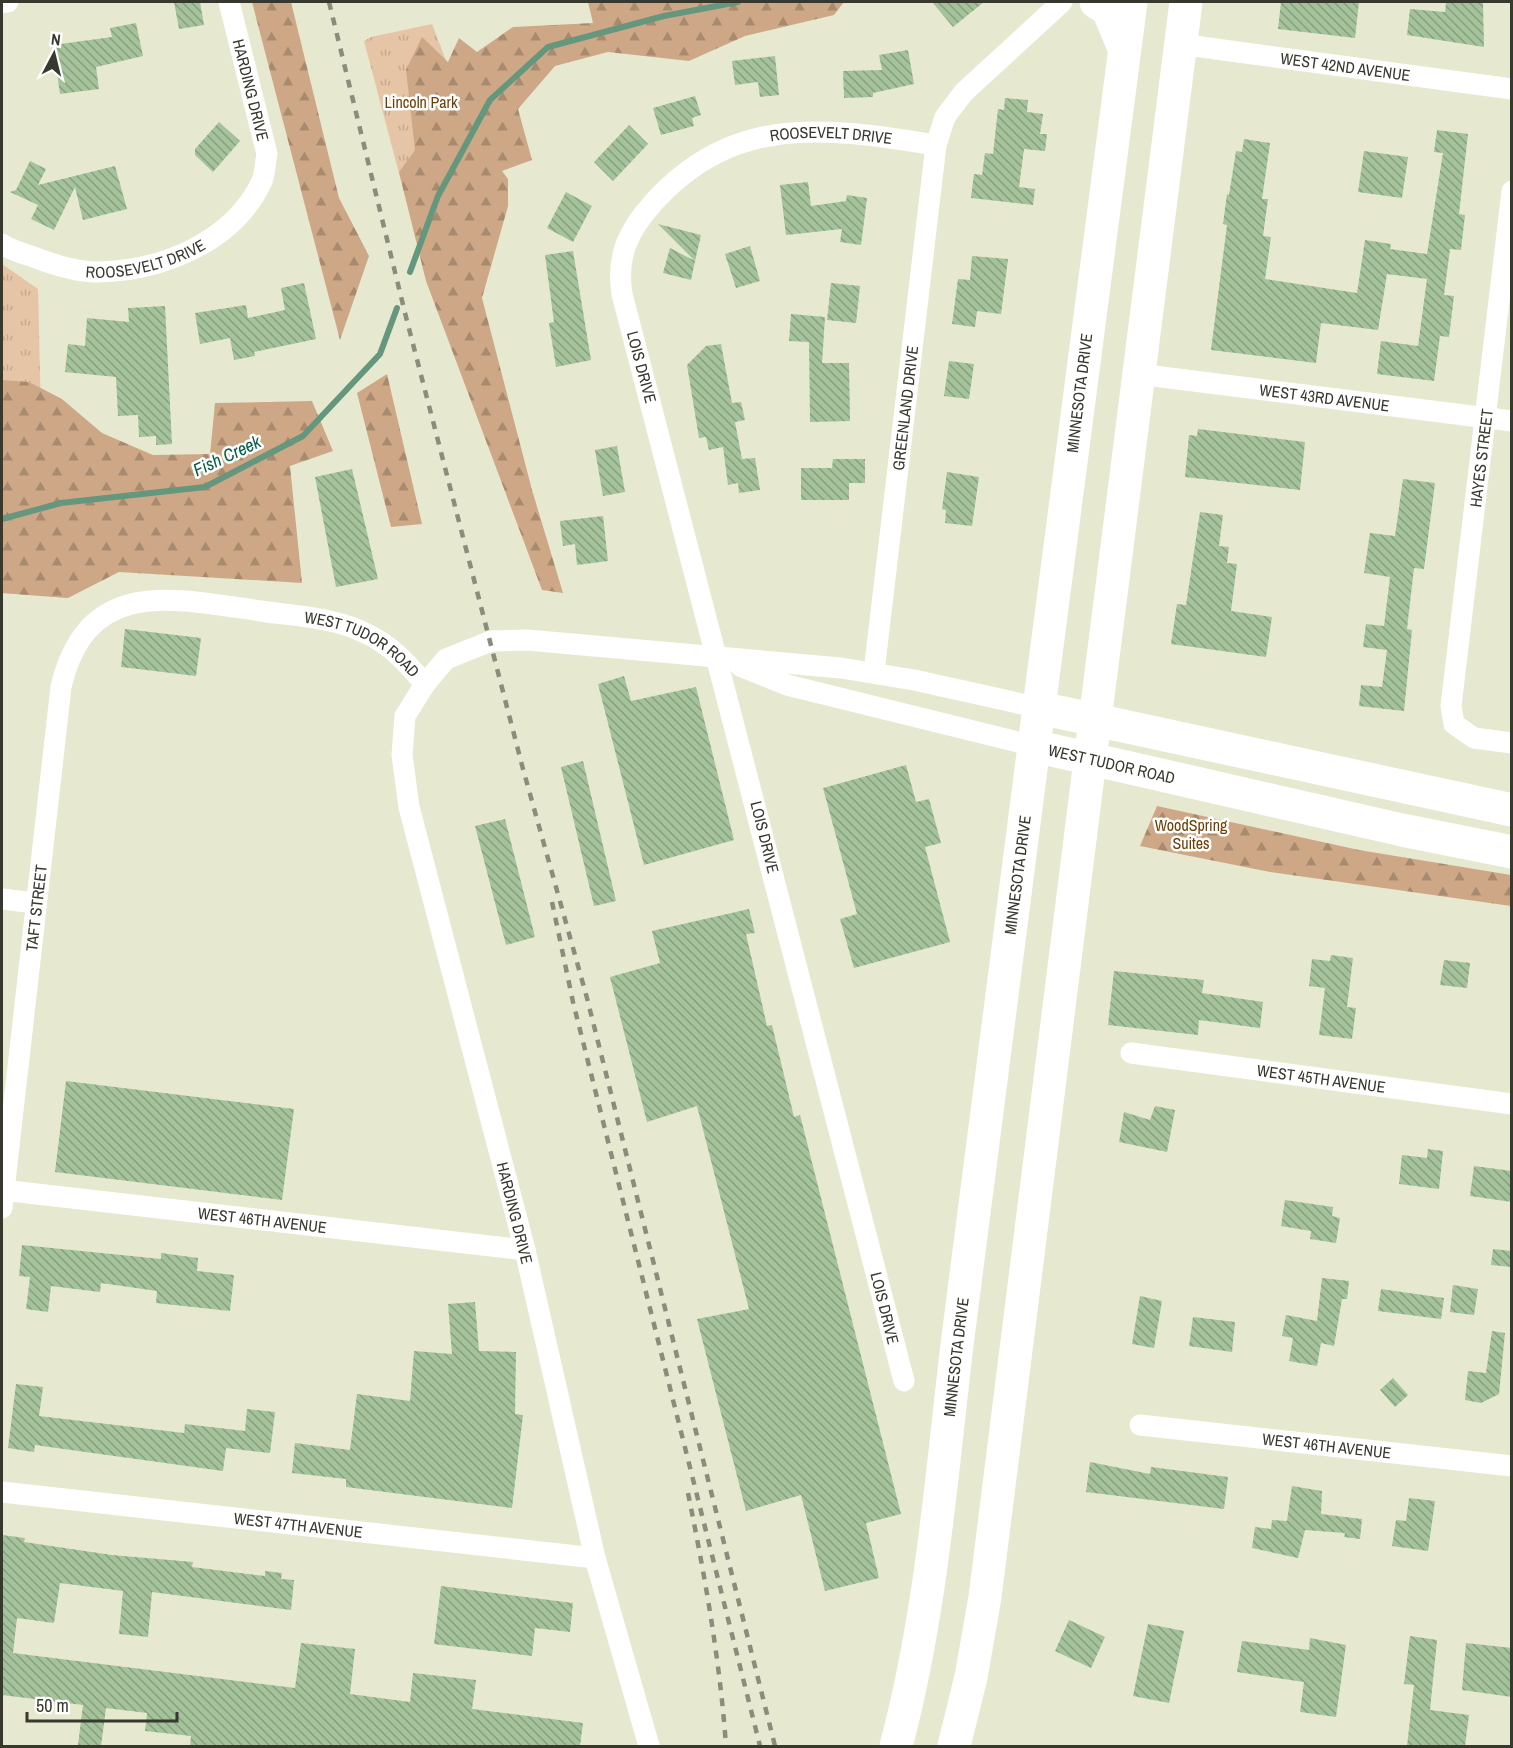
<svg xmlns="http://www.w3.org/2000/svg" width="1513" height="1748" font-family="'Archivo Narrow',sans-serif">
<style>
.grass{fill:url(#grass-tufts)}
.forest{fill:url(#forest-firs)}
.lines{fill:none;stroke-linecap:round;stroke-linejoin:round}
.stream{stroke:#65967e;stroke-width:6}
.building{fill:url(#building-back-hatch)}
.minor{stroke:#fff;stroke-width:21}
.primary{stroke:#fff;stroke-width:33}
.motorway{stroke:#fff;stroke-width:33}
.rail{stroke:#8b8d7c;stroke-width:4.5;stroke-dasharray:8 8;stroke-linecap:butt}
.labels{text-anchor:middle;stroke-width:5;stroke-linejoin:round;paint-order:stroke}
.street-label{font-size:16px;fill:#37382e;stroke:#fff}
.park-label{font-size:16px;fill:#6e3d00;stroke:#fff}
.water-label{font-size:18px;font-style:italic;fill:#006041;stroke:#fff}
</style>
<defs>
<pattern id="grass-tufts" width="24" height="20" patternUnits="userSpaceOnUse" patternTransform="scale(1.5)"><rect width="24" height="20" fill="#e6c4a6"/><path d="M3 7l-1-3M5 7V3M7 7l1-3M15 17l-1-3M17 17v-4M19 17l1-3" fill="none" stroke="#c6a98f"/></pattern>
<pattern id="forest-firs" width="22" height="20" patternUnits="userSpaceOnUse" patternTransform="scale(1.5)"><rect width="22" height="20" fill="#cea886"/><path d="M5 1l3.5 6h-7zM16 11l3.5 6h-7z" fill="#a88a6e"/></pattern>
<pattern id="building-back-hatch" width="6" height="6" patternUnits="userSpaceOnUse" patternTransform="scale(1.5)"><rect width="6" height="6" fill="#a5c39b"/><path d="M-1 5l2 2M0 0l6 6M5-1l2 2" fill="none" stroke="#879f7f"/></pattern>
</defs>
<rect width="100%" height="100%" fill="#e6e9d0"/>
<path class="grass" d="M432,24L463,105L433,167L414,230L364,41L371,37Z
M2,264L38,289L44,539L68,598L2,593Z"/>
<path class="forest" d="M252,2H291L339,198L369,256L340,340Z
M588,2H844L834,15L745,36L689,61L608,52L555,66L518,109L532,160L502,171L508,179V206L482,298L532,490L563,593L542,590L426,281L399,172L415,150L406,70L422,37L448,62L459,38L477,52L513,27L593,23Z
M387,374L422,524L391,527L357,393Z
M2,380L29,382L62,399L102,433L153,455L210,454L215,403L312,401L333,451L290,466L302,583L119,572L68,598L2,593Z
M1157,806L1359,850L1511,875V906L1270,872L1140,846Z"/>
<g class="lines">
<path class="stream" d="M410,272L438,196L490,100L548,47L664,16L738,2
M2,519L61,503L205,487L303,436L380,354L397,308"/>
</g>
<path class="building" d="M174,2H200L204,25L179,29Z
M932,2H984L953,27Z
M1281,2H1359L1355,38L1278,29Z
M1446,2H1483L1484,47L1407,35L1410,9L1445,12Z
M136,23L143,56L96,67L99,89L60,94L53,45L112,37L110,28Z
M908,50L914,84L873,93V97L844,98L843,71L882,70L879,55Z
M775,56L779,95L760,97L758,82L735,85L732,61Z
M695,96L701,115L692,118L694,126L661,135L653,108Z
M1005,98L1028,100L1027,112L1043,114L1040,134H1047L1045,151L1024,149L1019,187L1035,189L1033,205L971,198L974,174L982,175L985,153L993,154L998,109L1004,110Z
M219,122L240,141L213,172L195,155V149Z
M629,125L648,144L613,181L594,162Z
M1437,130L1468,134L1459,214L1465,215L1461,250L1450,249L1444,295L1454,296L1449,337L1440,336L1434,381L1377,374L1381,341L1418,346L1427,279L1387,274L1378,330L1321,323L1316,363L1211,350L1227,225L1223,224L1227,194L1229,195L1236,151L1242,152L1244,139L1270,143L1262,199H1268L1263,236L1271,237L1265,279L1357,293L1365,240L1391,244L1390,249L1427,254L1443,153L1434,152Z
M1364,151L1408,157L1402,198L1358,192Z
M30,161L46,169L38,185L115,166L127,209L83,220L75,187L54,230L31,219L38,205L10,192L16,190Z
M808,182L811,206L846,201L847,195L867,198L861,245L840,242L842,229L786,235L780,185Z
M566,192L592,206L573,242L547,228Z
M658,224L701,235L695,261Z
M750,246L760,281L736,288L725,254Z
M670,248L695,261L691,280L663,273Z
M573,251L591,360L556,367L549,323L554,322L545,255Z
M972,256L1008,259L1001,314L977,311L975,327L952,324L958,279L970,280Z
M304,283L316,339L254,352L255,356L234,360L230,338L200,344L195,313L246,305L248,318L285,310L281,288Z
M831,283L860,286L856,323L827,320Z
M165,306L172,444L156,445V436L139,437L138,415L118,416L116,377L65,372L68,344L85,346L87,318L129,322L128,308Z
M791,314L825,317L822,363H849L850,421L810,422L809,342L789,341Z
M721,344L732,403L741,402L745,420L735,422L742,459L755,458L760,490L739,493L738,483L728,485L723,447L709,450L706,437L699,438L687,365L706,346Z
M949,361L974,364L969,399L944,396Z
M1198,429L1305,442L1300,490L1185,477L1189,435L1197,436Z
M617,446L625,492L603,496L595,450Z
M833,459H865V483H849V500H801V468H832Z
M352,469L378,579L336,587L315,477Z
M947,472L979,477L972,526L945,523L946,510L942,509Z
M1403,479L1435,483L1424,569L1414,568L1407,629L1412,630L1404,711L1359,706L1361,685L1382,687L1387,650L1363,647L1366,624L1384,626L1390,577L1364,573L1370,533L1395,536Z
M1200,512L1223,515L1219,546L1229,547L1227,563L1237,564L1231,611L1272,617L1266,657L1171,644L1177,604L1186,605Z
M603,516L608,561L577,565L575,544L563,546L560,521Z
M125,629L201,638L196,676L121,667Z
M624,676L631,701L696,687L734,840L644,865L598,684Z
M583,761L616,901L594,906L561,767Z
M906,765L916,802L929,799L941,843L925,847L950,942L854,968L840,919L857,914L823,788Z
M505,819L535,937L506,945L475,826Z
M749,909L755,933L746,934L767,1026L772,1025L794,1117L800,1115L901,1514L866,1523L879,1578L825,1591L801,1495L746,1511L697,1319L749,1309L697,1106L647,1122L610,977L660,963L652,931Z
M1331,955L1353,958L1347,1007L1356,1008L1352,1039L1319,1035L1325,988L1309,986L1312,959L1330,961Z
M1444,960L1470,963L1467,988L1440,985Z
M1114,971L1204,980L1202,993L1263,1002L1260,1028L1199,1020L1198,1035L1108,1025Z
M66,1081L294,1109L282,1200L55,1172Z
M1155,1106L1175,1110L1167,1152L1119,1142L1124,1112L1150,1120Z
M1428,1149L1443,1151L1439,1189L1399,1184L1402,1155L1427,1158Z
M1474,1166L1512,1171V1202L1470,1196Z
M1285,1200L1333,1207L1332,1216L1340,1218L1336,1243L1310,1239L1311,1231L1281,1226Z
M22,1245L161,1259V1253L198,1258L197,1271L234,1275L230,1311L156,1303L157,1291L101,1283L100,1292L51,1286L48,1312L26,1309L30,1277L19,1276Z
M1493,1249L1512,1251V1267L1491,1265Z
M1322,1278L1349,1281L1347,1299H1342L1334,1346L1321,1343L1317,1366L1289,1361L1293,1338L1282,1336L1286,1315L1317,1321Z
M1453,1285L1478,1289L1474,1315L1450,1312Z
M1381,1289L1444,1298L1441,1319L1378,1311Z
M1140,1296L1162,1301L1154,1348L1132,1344Z
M475,1302L479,1351L516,1352L515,1414L523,1415L512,1508L346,1487V1479L292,1473L295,1443L350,1450L357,1394L410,1401L414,1351L452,1354L448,1304Z
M1193,1317L1235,1322L1232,1352L1189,1346Z
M1492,1331L1505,1333L1499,1394L1481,1403L1465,1400L1468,1371L1486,1373Z
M1393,1378L1408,1395L1395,1407L1380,1390Z
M16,1384L43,1387L39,1416L184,1433L185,1424L245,1431L247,1409L275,1412L270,1453L226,1448L223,1471L35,1445L34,1452L8,1448Z
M1090,1462L1150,1474L1151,1467L1228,1477L1224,1509L1086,1492Z
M1292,1486L1322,1491L1321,1514L1362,1519L1360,1539L1344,1537L1345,1533L1305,1530L1298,1558L1252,1548L1255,1527L1271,1529L1272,1520L1287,1521Z
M1409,1498L1435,1501L1428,1551L1392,1546L1396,1520L1406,1521Z
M2,1535L25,1538L24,1542L112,1555L193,1562L192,1567L265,1576V1571L282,1573L281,1579L294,1580L291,1610L152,1592L148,1637L119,1634L123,1591L60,1583L54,1623L17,1618L13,1653L295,1688L301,1643L355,1649L350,1694L410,1702L413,1673L476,1680L472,1709L583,1723L580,1746H190L191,1736L145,1731L147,1713L106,1708L101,1746L78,1745L83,1705L2,1695Z
M441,1586L573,1603L570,1632L535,1628L532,1656L434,1644Z
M1069,1620L1105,1637L1091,1668L1055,1651Z
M1148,1624L1184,1631L1169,1703L1133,1696Z
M1410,1636L1437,1640L1430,1710L1469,1715L1465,1746H1407L1414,1685L1404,1684Z
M1310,1638L1346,1645L1336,1717L1300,1712L1304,1682L1237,1672L1242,1641L1309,1650Z
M1466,1643L1512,1648V1697L1462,1690Z"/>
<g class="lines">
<g class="minor">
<path d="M2,3L8,2"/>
<path id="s1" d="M1179,44L1512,89"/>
<path d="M1512,191L1451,706L1454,724L1474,738L1512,743"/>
<path id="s2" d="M2,244C10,250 21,253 31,256C51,264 75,272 98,272C161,271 234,242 262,181C265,174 265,163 267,154L229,2"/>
<path id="s3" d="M1138,374L1512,421"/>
<path d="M740,666L787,685L1034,746"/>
<path id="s4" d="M874,672L936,145"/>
<path d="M2,899L35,903"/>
<path id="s5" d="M1131,1053L1512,1104"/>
<path id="s6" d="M2,1190L525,1250"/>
<path id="s7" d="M2,1208L61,687C87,575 174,599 261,611C294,616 332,617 363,632C390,644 406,662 425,684"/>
<path id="s8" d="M904,1381L622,294C616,256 628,231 653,203C735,112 828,128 936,145L945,117L964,92L1062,2"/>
<path id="s9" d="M1140,1425L1512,1466"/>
<path id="s10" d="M2,1492L595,1558"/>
<path d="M649,1746L595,1558L525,1250L409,807L402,755L405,716L425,684L446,659L491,641L527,640L841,668L914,680L1040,708"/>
</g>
<g class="primary">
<path d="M1096,2L1108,10L1124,48"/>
<path id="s11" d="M1131,2L1034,746L1402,830L1512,852"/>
<path d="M1040,708L1512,810"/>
<path d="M1090,760L1186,2"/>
</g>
<g class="motorway">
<path id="s12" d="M896,1746C931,1615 941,1480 957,1345C982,1146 1008,946 1034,746"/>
<path d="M954,1746L971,1677L985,1597L1090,760"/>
</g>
<path class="rail" d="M329,2L406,317L523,769L587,998L775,1746
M552,902L573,1002L760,1746
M688,1493C705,1577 720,1661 726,1746"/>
</g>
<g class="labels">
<g class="street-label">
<text dy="6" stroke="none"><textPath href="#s1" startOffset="168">WEST 42ND AVENUE</textPath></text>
<text transform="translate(251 90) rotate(76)" y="6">HARDING DRIVE</text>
<text dy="6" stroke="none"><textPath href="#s8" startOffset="1422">ROOSEVELT DRIVE</textPath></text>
<text dy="6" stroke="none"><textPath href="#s2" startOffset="150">ROOSEVELT DRIVE</textPath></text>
<text transform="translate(642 367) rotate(75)" y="6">LOIS DRIVE</text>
<text transform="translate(1079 393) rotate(-83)" y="6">MINNESOTA DRIVE</text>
<text dy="6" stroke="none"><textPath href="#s3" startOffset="188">WEST 43RD AVENUE</textPath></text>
<text dy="6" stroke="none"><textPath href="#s4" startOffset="266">GREENLAND DRIVE</textPath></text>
<text transform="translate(1481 458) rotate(-83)" y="6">HAYES STREET</text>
<text dy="6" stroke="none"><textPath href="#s7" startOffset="879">WEST TUDOR ROAD</textPath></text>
<text dy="6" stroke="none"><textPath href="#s11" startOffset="830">WEST TUDOR ROAD</textPath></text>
<text transform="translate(765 837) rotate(76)" y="6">LOIS DRIVE</text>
<text dy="6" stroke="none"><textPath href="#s12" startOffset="880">MINNESOTA DRIVE</textPath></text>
<text dy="6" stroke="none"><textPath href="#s7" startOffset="302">TAFT STREET</textPath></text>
<text dy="6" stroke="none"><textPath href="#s5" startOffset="192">WEST 45TH AVENUE</textPath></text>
<text transform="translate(515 1213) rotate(76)" y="6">HARDING DRIVE</text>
<text dy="6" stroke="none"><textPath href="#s6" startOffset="262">WEST 46TH AVENUE</textPath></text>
<text transform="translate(885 1308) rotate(76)" y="6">LOIS DRIVE</text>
<text dy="6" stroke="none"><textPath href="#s12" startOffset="394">MINNESOTA DRIVE</textPath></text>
<text dy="6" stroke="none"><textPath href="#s9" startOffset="188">WEST 46TH AVENUE</textPath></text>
<text dy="6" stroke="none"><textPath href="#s10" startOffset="298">WEST 47TH AVENUE</textPath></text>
</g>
<g class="park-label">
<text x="421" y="108">Lincoln Park</text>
<text x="1191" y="831">WoodSpring<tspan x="1191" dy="18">Suites</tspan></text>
</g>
<g class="water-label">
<text transform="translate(227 456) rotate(-25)" y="6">Fish Creek</text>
</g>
</g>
<rect width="1513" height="1748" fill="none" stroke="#37382e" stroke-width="6"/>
<g transform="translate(54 54) rotate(7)" stroke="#ffffff" stroke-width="4.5" paint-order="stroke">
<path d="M0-4.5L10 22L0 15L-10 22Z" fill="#37382e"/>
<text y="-9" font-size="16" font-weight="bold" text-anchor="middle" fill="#37382e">N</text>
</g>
<path d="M27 1712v9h150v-9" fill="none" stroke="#37382e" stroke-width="3"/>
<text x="36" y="1712" font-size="18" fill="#37382e" stroke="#ffffff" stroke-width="4.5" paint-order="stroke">50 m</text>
</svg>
